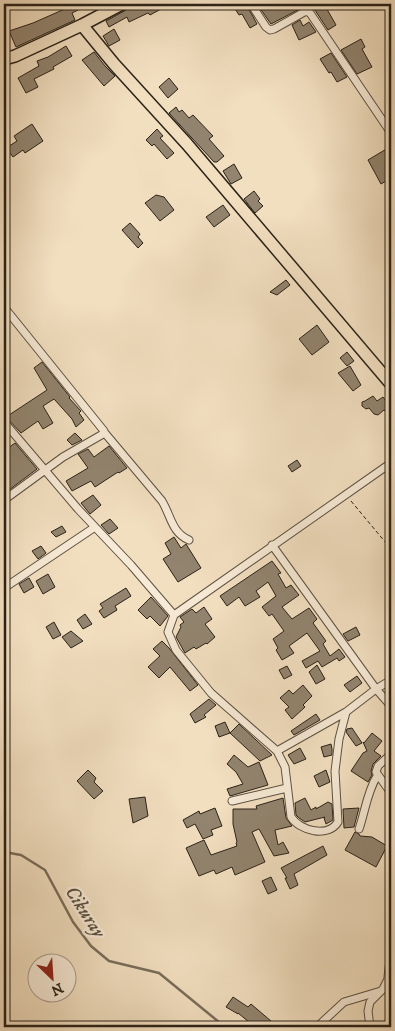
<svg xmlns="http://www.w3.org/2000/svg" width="395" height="1031" font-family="'IM FELL DW Pica',serif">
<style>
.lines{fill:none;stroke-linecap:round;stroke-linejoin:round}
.stream{stroke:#796d5b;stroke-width:2.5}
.building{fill:#92846f;stroke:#2a2218}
.street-casing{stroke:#5c5142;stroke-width:9}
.primary-casing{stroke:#2a2218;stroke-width:14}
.path{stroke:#2a2218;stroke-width:1;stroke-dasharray:4 2.5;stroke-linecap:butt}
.street{stroke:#f7ead6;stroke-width:7}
.primary{stroke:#f2dfc0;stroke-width:11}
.labels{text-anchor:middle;stroke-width:5;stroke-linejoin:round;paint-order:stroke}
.water-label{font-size:19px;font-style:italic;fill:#584e3f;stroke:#f7ead6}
</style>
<rect width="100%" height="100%" fill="#f2dfc0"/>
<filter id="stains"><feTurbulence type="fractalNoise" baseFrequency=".004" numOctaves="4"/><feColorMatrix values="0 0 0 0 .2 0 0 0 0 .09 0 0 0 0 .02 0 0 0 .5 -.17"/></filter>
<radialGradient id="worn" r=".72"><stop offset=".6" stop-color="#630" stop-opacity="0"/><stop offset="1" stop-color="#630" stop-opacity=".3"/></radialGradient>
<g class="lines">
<path class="stream" d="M4,852L21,855L45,870L73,922L91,946L109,961L159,973L225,1027"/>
</g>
<path class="building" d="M76,4H90L72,13L75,20L16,47L9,31L33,23Z
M129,4H158L161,9L150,15L148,13L129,22L127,17L109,27L106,21L126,10Z
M232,4H246L257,24L250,28L242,14L239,15Z
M257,4H309L271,24Z
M311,4H324L336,25L328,30Z
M300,20L303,26L309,22L316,32L299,40L292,25Z
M114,29L120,40L109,46L103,36Z
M361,39L365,47L362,49L372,67L357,74L341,50Z
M66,46L72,56L53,67L54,69L34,79L38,87L26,93L18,78L39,66L37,61L48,57Z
M94,52L105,66L115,76L104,86L82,60Z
M331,53L347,77L337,82L331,72L329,73L320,59Z
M169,78L178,89L168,98L159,87Z
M176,107L179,112L182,110L189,118L193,115L213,136L209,139L224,156L217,162H214L169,113Z
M32,124L43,141L25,153L23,150L13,157L6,148L17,141L14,136Z
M157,129L163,136L160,138L174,153L167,159L154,144L152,146L146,140Z
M388,148H391V190L386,181L381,184L368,160Z
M234,164L242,178L231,184L223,171Z
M254,191L260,199L258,201L263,206L255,213L244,199Z
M156,195L164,197L174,210L160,221L145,203Z
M223,205L230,215L214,227L206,217Z
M130,223L140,234L138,237L143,243L138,248L122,230Z
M286,280L290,285L277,295L270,292Z
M317,325L329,342L312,355L299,339Z
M347,352L354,361L347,366L340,358Z
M42,362L70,397L69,398L81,411L79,413L84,420L76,427L72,419L54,399L43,406L53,423L43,429L38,421L21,433L6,417L47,390L34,368Z
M350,366L361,385L353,391L338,373Z
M373,396L377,401L383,397L391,407V417L384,410L378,415L374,414L369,408L366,409L362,406V402L365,401Z
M75,433L82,440L72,445L67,440Z
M15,443L37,469L9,490L4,482V469L10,464L4,455V451Z
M109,446L127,468L119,473L118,472L95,487L91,481L72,491L66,481L88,468L78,454L88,449L94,457Z
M297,460L301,466L292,472L288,466Z
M93,495L101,505L90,514L81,503Z
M110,519L118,528L109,534L101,525Z
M62,526L66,532L56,537L51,532Z
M174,537L181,548L186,544L201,568L178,582L163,559L171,554L165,543Z
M41,546L46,553L38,559L32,551Z
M272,561L281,573L278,574L286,588L291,585L299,595L282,607L292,619L309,608L317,619L313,623L326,641L323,644L330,656L339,649L345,657L339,661L337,658L322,667L318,661L306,668L302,661L320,651L307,633L289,646L294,653L282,660L276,650L278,648L273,639L284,631L272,614L269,616L262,607L276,596L268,582L256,591L260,597L245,606L239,597L227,606L220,596Z
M48,574L55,587L43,594L36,581Z
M29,578L34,587L24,593L19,584Z
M126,588L131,596L115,606L117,610L104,618L99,611L103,608L100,604Z
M151,597L168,616L160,626L150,616L147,619L138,610Z
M204,607L212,619L205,624L215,637L207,644L206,643L196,649L194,647L185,653L176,637L181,627L180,625L184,622L180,617L192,609L196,613Z
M85,614L92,624L83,629L77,620Z
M54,622L61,635L53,639L46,627Z
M356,627L360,635L348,641L343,634Z
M71,631L83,641L71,648L62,637Z
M162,641L169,648L198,685L190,691L170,667L159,678L148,667L160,656L153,649Z
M317,665L325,679L316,684L309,672Z
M287,666L292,675L284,679L279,670Z
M357,676L362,683L350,692L344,685Z
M303,685L312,696L303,705L305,707L292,719L285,710L289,707L280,698L289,690L293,694Z
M209,699L216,705L204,715L206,717L195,723L190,714Z
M316,714L320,720L294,735L291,731Z
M225,722L230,733L219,737L215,726Z
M239,724L272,755L260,761L230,733Z
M352,728L362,743L356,746L346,732L347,729Z
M372,733L382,741L374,751L381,756L373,764L371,771L372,775L368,782L351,771L363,753L367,751L363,742L364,743Z
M331,744L332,749V755L324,757L321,747Z
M300,748L306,759L294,764L288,755Z
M234,755L248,767L259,762L268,785L230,796L227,789L243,784L236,772L227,764Z
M88,770L96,778L94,782L103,791L94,799L77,781Z
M326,770L330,782L319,787L314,776Z
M145,797L148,816L133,823L129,799Z
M283,798L286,818L292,826L275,830L278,845L283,842L289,853L274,856L259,829L252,832L265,862L235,875L232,867L216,874L214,870L199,876L186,848L204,840L211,855L237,846L236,843L237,842L233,824V809H257L256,806Z
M305,798L311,810L316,807V809L328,802L332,804L333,820L326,824L324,818L325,817L305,822L299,818L296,815L295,803Z
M215,808L222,826L211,830L213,835L203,839L195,824L187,828L183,820L199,811L200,814Z
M359,808L354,827L344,828L343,809Z
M355,832L359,834L360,836L372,837L387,846L376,867L345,850Z
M323,846L327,855L294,874L298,885L290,889L285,878H287L281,868Z
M271,877L277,890L268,894L262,881Z
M233,997L248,1007L251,1004L278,1027H255L238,1013V1014L226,1007Z"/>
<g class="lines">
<g class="street-casing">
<path id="street" d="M251,4L266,27L270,30L274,29L306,11L310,13L391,133
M4,307L104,431L103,434L63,457L4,500
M4,422L78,509L131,565L174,615L391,463
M104,432L162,501C171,516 172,533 189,540
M272,545L376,689L391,706
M4,588L95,527
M174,615L168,632L176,650L211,693L277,751L285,767L291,817C300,831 328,838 338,822L335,771L339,739L346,712L376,689L391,680
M277,751L346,712
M391,754L378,766L376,772L391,793
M232,801L287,788
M359,829C365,812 367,792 377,776
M388,977L391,951
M317,1027L344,1002L381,991
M370,1027L368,1011L370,1002L383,989L391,973"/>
</g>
<g class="primary-casing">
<path id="primary" d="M82,25L114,64L187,144L391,384
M4,59L15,56L82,25L122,4"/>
</g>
<path class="path" d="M351,501L391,549"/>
<use href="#street" class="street"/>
<use href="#primary" class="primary"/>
</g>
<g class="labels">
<g class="water-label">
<text transform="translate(86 911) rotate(57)" y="7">Cikuray</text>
</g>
</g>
<rect width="395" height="1031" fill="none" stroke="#f2dfc0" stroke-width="20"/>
<rect x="5" y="5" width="385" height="1021" fill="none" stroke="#2a2218" stroke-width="2.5"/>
<rect x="10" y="10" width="375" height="1011" fill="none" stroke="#2a2218"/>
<g transform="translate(52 978) rotate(155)"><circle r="24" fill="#f7ead6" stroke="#a59a8a"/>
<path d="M0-4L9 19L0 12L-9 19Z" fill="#8f2418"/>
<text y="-8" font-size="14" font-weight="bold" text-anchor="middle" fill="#2a2218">N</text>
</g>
<rect width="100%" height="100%" filter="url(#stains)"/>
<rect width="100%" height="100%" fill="url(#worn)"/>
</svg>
